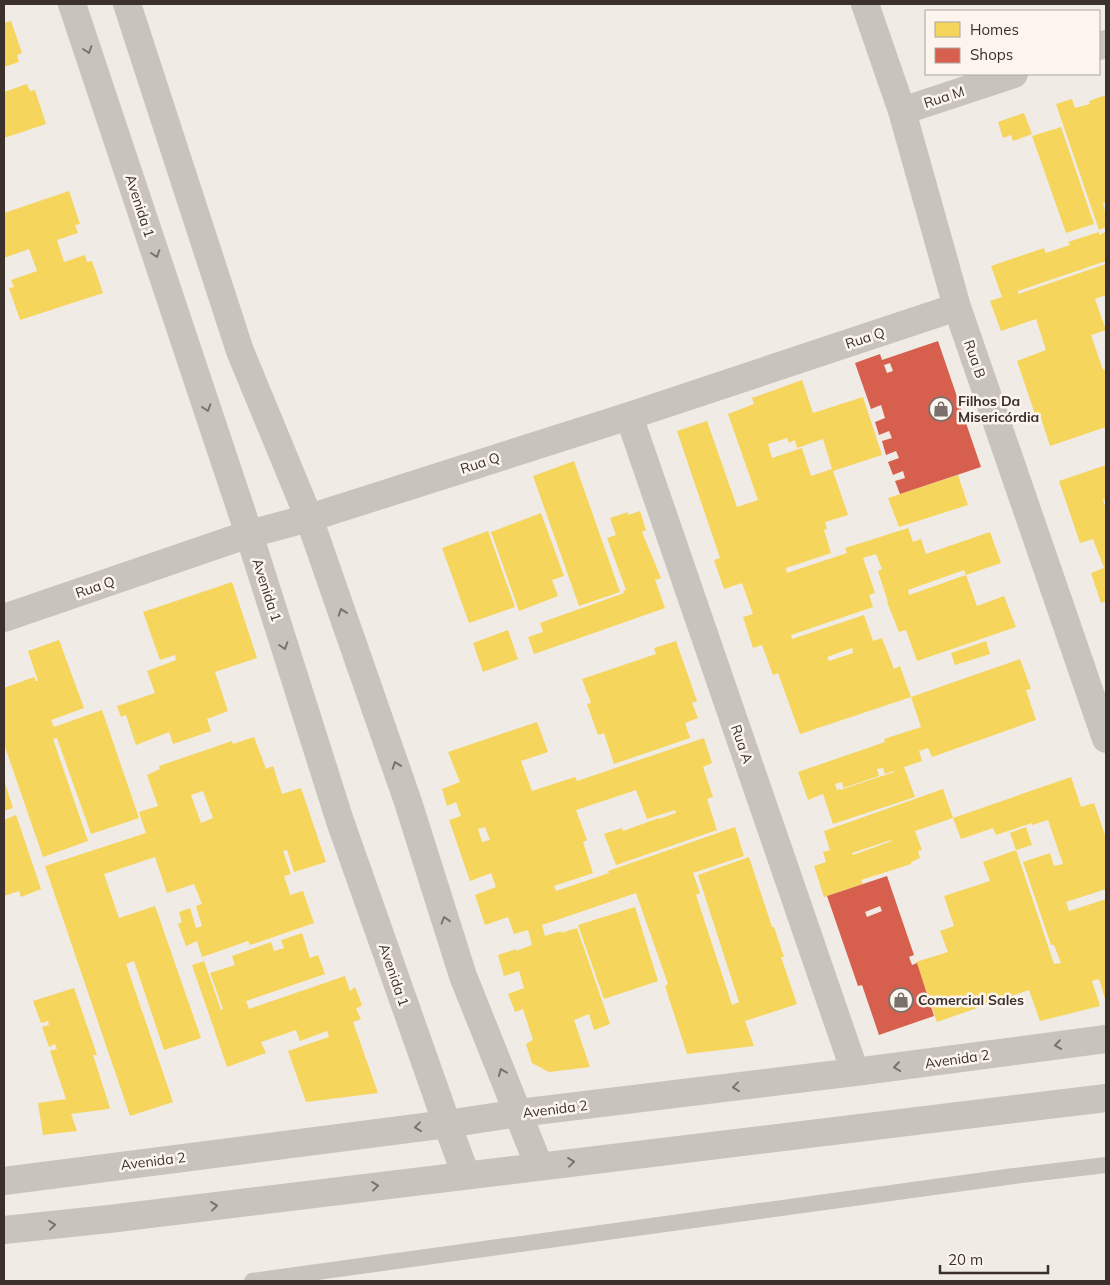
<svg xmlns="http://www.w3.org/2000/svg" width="1110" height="1285" font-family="Mulish,sans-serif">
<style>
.homes{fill:#f6d55c;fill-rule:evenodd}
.shops{fill:#d6604d;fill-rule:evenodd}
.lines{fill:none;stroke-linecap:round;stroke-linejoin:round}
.lane{stroke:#c9c3be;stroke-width:16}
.street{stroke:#c9c3be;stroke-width:28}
.oneway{stroke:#7b726d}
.labels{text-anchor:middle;stroke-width:5;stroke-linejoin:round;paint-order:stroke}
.street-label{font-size:14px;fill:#3b302b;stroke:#fbf5ee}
.poi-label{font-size:14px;font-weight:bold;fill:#3b302b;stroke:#fbf5ee;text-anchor:start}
</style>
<rect width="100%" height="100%" fill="#f0ebe5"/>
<path class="homes" d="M11,21L22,53L17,55L19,62L4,67V23Z
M27,84L30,91L35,90L46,124L4,138V92Z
M1106,95V202L1103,203L1105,211H1106V227L1099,230L1056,104L1072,99L1075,108L1090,104L1089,101Z
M1024,113L1032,134L1013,141L1011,135L1003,138L998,122Z
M1061,127L1094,224L1066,233L1032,136Z
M69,191L80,224L75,225L78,233L57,240L64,262L85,255L87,262L92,261L103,293L20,320L9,288L14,287L11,280L37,271L29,249L4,258V213Z
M1099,232V235L1106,232V261L1018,291V294L1106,264V295L1095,299L1106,330L1091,335L1103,370L1106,369V427L1050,446L1041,418L1037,420L1017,361L1046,350L1036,319L1001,331L990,301L1002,297L991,266L1044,248L1046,253L1070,245L1068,242Z
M802,380L813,413L863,397L882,455L833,471L848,515L825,522L827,529L824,530L831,553L786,568L787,573L847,553L845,548L908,528L913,542L921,539L926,554L990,532L1001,563L966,575L964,570L908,590L909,595L966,575L977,606L1004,596L1016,627L917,661L906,630L899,632L887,602H888L878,571L882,569L876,554L863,558L875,593L869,595L873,607L791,635L792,639L864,615L873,641L882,638L894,669L900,666L911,697L800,734L778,673L773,675L762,645L753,648L743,617L753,614L742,583L724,589L714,560L720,558L677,431L707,421L737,507L758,500L728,414L754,404L752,398ZM787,438L789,443L795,440L797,448L823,439L832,469L811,476L802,448L772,458L768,444ZM852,648L853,653L829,661L827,657Z
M574,461L620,592L579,606L533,476Z
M1106,465V499L1103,500L1105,506L1106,505V601L1101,603L1091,573L1104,568L1093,539L1080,543L1059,481Z
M958,475L968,505L899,527L888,498Z
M640,511L646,530L642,532L661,578L655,580L665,608L534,654L528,637L543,632L540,623L624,593L623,591L626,590L607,538L616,535L610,518L628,512V515Z
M541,513L564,576L552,580L558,596L519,611L491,532Z
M488,531L515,607L469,623L442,548Z
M232,582L257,658L215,672L228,711L207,719L211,731L173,744L169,732L136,745L126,715L121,717L117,706L155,693L147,671L176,660L175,655L160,660L143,612Z
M508,630L518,659L483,672L473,643Z
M59,640L84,708L51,720L54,727L102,710L139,818L91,834L57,738L53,739L88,841L43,857L4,744V688L34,677L36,681H38L28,651Z
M676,641L697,701L692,703L698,718L685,723L690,738L614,764L604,733L598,735L587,704L591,703L582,679L656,654L654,648Z
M986,641L990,654L955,665L951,653Z
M1020,659L1031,689L1026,690L1036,720L932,757L928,748L919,751L922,761L904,767L915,797L833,824L823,794L808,800L798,772L885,742L884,739L921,727L911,697ZM883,768L885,774L893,771L894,772L840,790V789L837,790L835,784L842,782L843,788L879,776L877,769Z
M537,722L548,752L521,761L532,791L575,777L577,781L704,738L712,763L703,767L713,797L707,799L717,830L616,865L604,834L622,828L623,831L659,818V819L676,813L675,810L647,819L636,790L576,810L587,840L583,842L593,873L554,886L556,891L609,873L608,871L735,827L744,856L693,873L700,893L696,895L732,1005L739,1002L698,875L749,857L772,927H774L784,957H781L797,1004L745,1021L754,1046L687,1054L665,986L668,984L636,893L542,925L545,936L561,931V933L577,928L610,1024L594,1030L589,1014L574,1020L590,1067L549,1072L532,1063L526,1044L533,1040L523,1009L515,1012L508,994L524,988L519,971L504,976L498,955L516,949V951L532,945L528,930L514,934L508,917L485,925L475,895L496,887L491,873L470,881L449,820L461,816L456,802L447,806L442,789L460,782L448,752ZM485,827L490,840L482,842L478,829Z
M254,737L266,769L273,766L282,794L301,788L326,862L294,872L287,850L283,851L291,874L284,876L290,894V895L303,891L314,923L250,945L248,941L202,957L197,941L186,946L178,924L182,922L179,912L190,908L196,928L202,926L196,906L202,904L194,884L167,893L155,857L104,874L119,918L155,906L201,1038L164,1050L134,961L126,964L173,1102L130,1116L45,866L146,833L139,812L158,806L147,775L160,769L159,766L232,741L233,744ZM203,791L213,818L201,823L191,795Z
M1071,777L1081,807L1094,803L1106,838V889L1066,902L1069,911L1106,899V1002L1099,979L1092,981L1100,1006L1040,1021L1029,990L937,1022L916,962L948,952L940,931L954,926L944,896L990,881L983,862L1016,850L1054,964L1061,963L1054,945H1051L1023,862L1050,853L1054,866L1063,864L1048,820L1032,825V823L996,835L993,828L961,839L953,818L915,831L922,850L918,851L920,858L911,862V864L861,880L863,884L824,897L814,866L826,862L823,852L830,850L824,831L943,789L953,818ZM891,840L892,841L853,855L852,853Z
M4,780L13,808L4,811Z
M16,815L41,889L21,897L19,891L4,896V820Z
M1026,827L1032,845L1016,850L1010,833Z
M635,907L658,981L604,999L578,925Z
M302,933L310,958L318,955L325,974L246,1001L249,1009L345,976L350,991L355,987L362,1005L356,1009L361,1019L353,1022L378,1093L306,1102L288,1051L329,1037L327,1031L300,1041L296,1030L261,1042L266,1053L227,1067L192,965L204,961L221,1010L223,1009L210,973L235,965L232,956L271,942L274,951L284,948L281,940Z
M74,988L97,1055H93L110,1108L108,1109L71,1114L77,1131L43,1135L38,1103L66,1099L50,1051L57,1049L55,1044L49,1047L42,1027L49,1025L48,1021L41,1023L33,1001Z"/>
<path class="shops" d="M938,341L981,467L900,494L895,481L905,478L903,471L893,475L888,462L899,458L896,451L886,455L882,441L892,438L889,431L879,435L875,422L885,418L881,405L871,409L855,363L880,354L882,360ZM890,363L893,371L887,373L884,365Z
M887,876L914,955L909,957L912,965L917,963L934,1016L879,1035L862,985L858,986L827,896ZM880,906L882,911L867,917L865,912Z"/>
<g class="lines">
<path class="lane" d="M252,1281L1014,1176L1106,1165"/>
<path class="street" d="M72,4L249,534L340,821L447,1124L466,1175
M127,4L240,351L309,518L408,802L463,976L539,1166
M865,4L902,111L957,307L1106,739
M1099,46L1106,44
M902,111L1014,74
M629,416L855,1072
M4,618L249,534L309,518L629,416L957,307
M4,1181L447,1124L519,1113L855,1072L1106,1039
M4,1230L109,1219L1106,1098"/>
</g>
<defs><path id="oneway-chevron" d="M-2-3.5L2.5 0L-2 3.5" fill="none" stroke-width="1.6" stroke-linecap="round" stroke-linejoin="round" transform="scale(1.25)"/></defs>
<g class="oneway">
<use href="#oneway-chevron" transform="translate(88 50) rotate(72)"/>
<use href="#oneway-chevron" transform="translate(156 254) rotate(72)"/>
<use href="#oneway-chevron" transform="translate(207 408) rotate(72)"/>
<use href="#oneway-chevron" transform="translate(342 612) rotate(-109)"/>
<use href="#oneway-chevron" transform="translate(284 646) rotate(72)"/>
<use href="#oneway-chevron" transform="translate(396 765) rotate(-109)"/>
<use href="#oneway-chevron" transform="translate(445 920) rotate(-107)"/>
<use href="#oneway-chevron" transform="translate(1058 1045) rotate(172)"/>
<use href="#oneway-chevron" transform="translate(897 1067) rotate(172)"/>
<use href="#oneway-chevron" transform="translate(502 1072) rotate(-112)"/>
<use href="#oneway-chevron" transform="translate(736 1087) rotate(173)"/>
<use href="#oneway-chevron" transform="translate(418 1127) rotate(173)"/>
<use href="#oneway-chevron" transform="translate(571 1162) rotate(-7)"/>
<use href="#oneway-chevron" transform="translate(375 1186) rotate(-7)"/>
<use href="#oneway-chevron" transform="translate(214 1206) rotate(-7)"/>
<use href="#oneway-chevron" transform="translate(52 1225) rotate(-6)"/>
</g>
<defs>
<g id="shop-ring" transform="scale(1.25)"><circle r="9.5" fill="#fbf5ee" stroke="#7a716c" stroke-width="1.5"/><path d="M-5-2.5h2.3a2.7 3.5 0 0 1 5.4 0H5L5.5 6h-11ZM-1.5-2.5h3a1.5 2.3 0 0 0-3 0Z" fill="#7a716c"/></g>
</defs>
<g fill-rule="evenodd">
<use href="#shop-ring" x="941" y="409"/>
<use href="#shop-ring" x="901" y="1000"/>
</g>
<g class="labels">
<g class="street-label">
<text transform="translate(944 97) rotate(-18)" y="5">Rua M</text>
<text transform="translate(140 206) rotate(72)" y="5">Avenida 1</text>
<text transform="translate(865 338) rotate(-18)" y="5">Rua Q</text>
<text transform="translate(975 359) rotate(71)" y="5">Rua B</text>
<text transform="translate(480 463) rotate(-18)" y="5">Rua Q</text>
<text transform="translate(95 587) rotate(-19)" y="5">Rua Q</text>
<text transform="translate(267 590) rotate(72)" y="5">Avenida 1</text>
<text transform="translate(742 744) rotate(71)" y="5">Rua A</text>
<text transform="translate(394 975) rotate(71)" y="5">Avenida 1</text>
<text transform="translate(957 1059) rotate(-8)" y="5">Avenida 2</text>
<text transform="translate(555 1109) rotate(-7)" y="5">Avenida 2</text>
<text transform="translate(153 1161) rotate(-7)" y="5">Avenida 2</text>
</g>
<g class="poi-label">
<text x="958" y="406">Filhos Da<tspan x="958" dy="16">Misericórdia</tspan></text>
<text x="918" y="1005">Comercial Sales</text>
</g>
</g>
<rect width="1110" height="1285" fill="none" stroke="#3b302b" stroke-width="10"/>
<rect x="925" y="10" width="175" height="65" fill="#fbf5ee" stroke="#aea6a0"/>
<rect x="935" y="22" width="25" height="15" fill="#f6d55c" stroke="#aea6a0"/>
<text x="970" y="35" font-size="15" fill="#3b302b">Homes</text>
<rect x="935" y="48" width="25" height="15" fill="#d6604d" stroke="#aea6a0"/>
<text x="970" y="60" font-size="15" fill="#3b302b">Shops</text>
<path d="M940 1265v8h108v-8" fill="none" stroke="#3b302b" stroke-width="2.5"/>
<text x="948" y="1265" font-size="15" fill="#3b302b" stroke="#fbf5ee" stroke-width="4" paint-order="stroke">20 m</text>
</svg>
